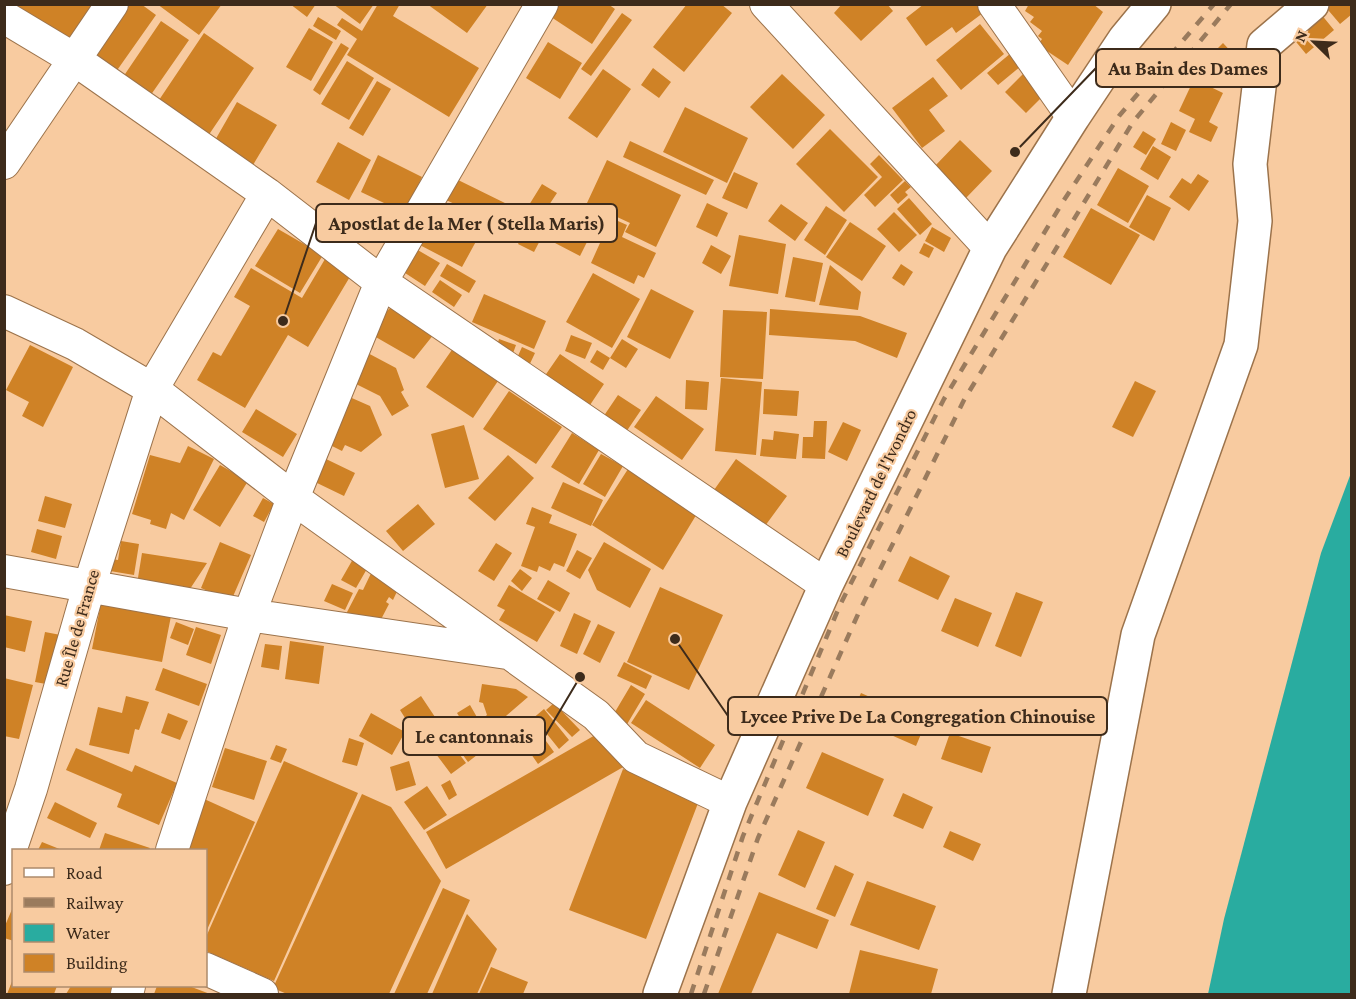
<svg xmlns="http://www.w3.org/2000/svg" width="1356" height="999" font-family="'Crimson Pro',serif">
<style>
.water{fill:#29aca0}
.building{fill:#cf8226}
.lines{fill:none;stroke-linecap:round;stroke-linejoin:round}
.minor-casing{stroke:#9c734b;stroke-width:34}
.major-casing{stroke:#9c734b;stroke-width:36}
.minor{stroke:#fff;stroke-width:32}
.major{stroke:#fff;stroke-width:33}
.rail{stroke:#9a7b5d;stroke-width:4.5;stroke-dasharray:10 10;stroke-linecap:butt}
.labels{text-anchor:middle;stroke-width:4.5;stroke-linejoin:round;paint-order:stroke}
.street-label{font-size:18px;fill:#3d2b1b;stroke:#f8cba0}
.leader{fill:none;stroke:#3d2b1b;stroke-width:2}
.callout-dot{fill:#3d2b1b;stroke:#f8cba0;stroke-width:2}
.callout{fill:#f8cba0;stroke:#3d2b1b;stroke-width:2}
.callout-label{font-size:20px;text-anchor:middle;font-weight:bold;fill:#3d2b1b}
</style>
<rect width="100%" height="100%" fill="#f8cba0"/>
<path class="water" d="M1351,473V994H1208L1224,919L1321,553Z"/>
<path class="building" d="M4,4H93L62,49Z
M123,4H141L156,15L113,76L86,57Z
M157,4H222L199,35Z
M290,4H316L307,17Z
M333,4H374L360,24Z
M378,4H400L393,16L479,68L449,117L347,55L357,39L337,25L342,18L362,31Z
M427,4H488L467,33Z
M555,4H608L615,9L592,44L548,15Z
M687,4H721L732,13L684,72L653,47Z
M842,4H887L893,11L861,41L834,13Z
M924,4H976L983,13L956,33L952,27L926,46L906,18Z
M1029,4H1093L1103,12L1068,65L1038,45L1042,39L1038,36L1042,31L1030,22L1034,17L1025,11Z
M1323,4H1352V14L1340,24Z
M1316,8L1334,30L1306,54L1288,32Z
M622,13L632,20L591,76L581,69Z
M318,17L341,31L336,40L313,26Z
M161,21L189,40L148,99L121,80Z
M980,24L1004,54L961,90L936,60Z
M309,28L333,42L311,81L286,67Z
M204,33L254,68L208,136L157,103Z
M548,42L582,63L560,99L526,78Z
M341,43L349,48L320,95L313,90Z
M1223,43L1236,57L1216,77L1203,63Z
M1011,53L1021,66L998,85L987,73Z
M347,61L374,78L349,120L321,104Z
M653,68L671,82L659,98L641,85Z
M603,69L631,89L597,138L568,118Z
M1024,73L1045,94L1026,113L1005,92Z
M782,74L825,115L793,149L750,107Z
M933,77L948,96L929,110L945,131L922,148L892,108Z
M1194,79L1223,93L1209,122L1218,127L1211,142L1189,132L1195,119L1179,111Z
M377,81L391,89L363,136L349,128Z
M237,102L277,125L253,165L214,142Z
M685,107L748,138L727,183L663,152Z
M1171,122L1186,130L1176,151L1161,144Z
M830,129L878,177L844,212L796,164Z
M1143,131L1156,139L1146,155L1133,147Z
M960,140L992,171L965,199L933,168Z
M630,141L714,180L706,195L623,157Z
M338,142L371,160L349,200L316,182Z
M1153,146L1171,157L1158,180L1140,169Z
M378,155L422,177L405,213L361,192Z
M879,155L903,180L875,207L864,195L882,177L870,164Z
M607,160L681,195L656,247L625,232L630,223L587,203Z
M1118,168L1149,186L1128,223L1097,205Z
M734,172L758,183L747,209L722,198Z
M1198,174L1209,181L1189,211L1169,197L1182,178L1191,184Z
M452,177L527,214L513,243L486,230L490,221L442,198Z
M905,181L911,187L905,192L908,195L898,204L890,195Z
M542,184L557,193L543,214L529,205Z
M1147,195L1171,208L1154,241L1129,227Z
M909,198L932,224L920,235L897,209Z
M436,199L485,225L462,267L414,242Z
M707,203L728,213L717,237L696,227Z
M781,204L808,223L795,241L768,221Z
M826,206L847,220L825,255L804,240Z
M1091,208L1140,235L1111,285L1063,257Z
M572,210L597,222L580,256L555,243Z
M894,212L917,235L899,252L877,229Z
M602,214L627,225L622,237L656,253L644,278L638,275L634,284L591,263L600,243L590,239Z
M532,217L548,225L534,252L518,244Z
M850,222L886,246L862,281L826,257Z
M932,227L951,238L944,252L925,241Z
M278,229L323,255L300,293L255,266Z
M739,235L786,244L778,294L729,286Z
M924,243L934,248L929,258L919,253Z
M711,245L731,256L721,274L702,263Z
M416,249L440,263L425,286L402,271Z
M793,257L823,263L815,302L785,297Z
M325,259L351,275L308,347L288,335L245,408L197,380L213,352L221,356L250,306L234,297L251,268L302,298Z
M447,264L476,281L469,293L440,276Z
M901,264L913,272L904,286L892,278Z
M830,265L861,292L858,310L819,305Z
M593,273L640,299L612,348L566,322Z
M440,280L462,295L454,307L432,292Z
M651,289L694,311L670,359L627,337Z
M484,294L546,321L534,349L472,322Z
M391,307L434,334L414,359L374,336L385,313Z
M770,309L860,316L907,333L897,358L855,341L769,335Z
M723,310L767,312L763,379L720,377Z
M571,335L592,343L585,359L565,351Z
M499,339L516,345L512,356L496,349Z
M622,339L638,349L626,368L610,358Z
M456,344L502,375L473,418L426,387Z
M30,345L73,367L43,427L22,416L29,402L6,390Z
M522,347L535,353L526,372L513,367Z
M597,350L610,358L603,370L590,362Z
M364,351L396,368L404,390L401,392L409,406L392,416L380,396L350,381Z
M560,354L604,384L586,411L542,380Z
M721,378L762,382L756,455L715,451Z
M686,380L709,382L707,410L685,409Z
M1135,381L1156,391L1133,437L1112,427Z
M764,389L799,391L797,416L763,414Z
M509,391L562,427L536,464L483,429Z
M345,395L370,406L382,435L361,452L345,445L342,451L330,445Z
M618,395L641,410L622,438L599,423Z
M656,396L704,429L682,460L634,427Z
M256,409L297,434L283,457L242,432Z
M814,421H827L825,459L802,458L803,437H813Z
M843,422L861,430L847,461L828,452Z
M464,425L479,479L445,488L431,434Z
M774,431L799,434L796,459L760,456L762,439L773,440Z
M572,433L599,450L579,484L551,467Z
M188,446L214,459L184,520L171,513L166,529L150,524L151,520L132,514L150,455L180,463Z
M601,454L623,466L605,497L583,484Z
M508,455L534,478L495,521L468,498Z
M326,459L355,473L344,496L315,482Z
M736,459L787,496L765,526L714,490Z
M220,465L248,481L220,527L193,510Z
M628,469L698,512L663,570L592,525Z
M563,482L603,500L591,526L551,508Z
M45,496L72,504L65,528L38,521Z
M263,498L274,504L264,522L253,516Z
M418,504L435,524L403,551L386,531Z
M532,507L552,515L549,523L577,534L564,567L554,563L550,571L539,566L537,572L521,566L535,527L526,524Z
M37,529L62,536L56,559L31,552Z
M121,541L139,544L134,575L110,571L112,559L118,560Z
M220,542L251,555L231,601L201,588Z
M604,542L651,569L630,608L597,590L588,570Z
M496,543L512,553L494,581L478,571Z
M577,550L592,558L580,579L566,571Z
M142,553L207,563L188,592L137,584Z
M910,556L950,576L938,600L898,581Z
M353,559L368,567L356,588L341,580Z
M375,565L401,583L393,600L389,597L386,602L389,604L376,629L346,614L359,589L363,590Z
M520,569L532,578L522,591L511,581Z
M548,580L570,593L560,612L537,599Z
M332,584L353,593L345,610L324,601Z
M509,585L555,612L537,642L499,620L505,610L497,606Z
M660,587L723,615L689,690L627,662Z
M1016,592L1043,602L1021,657L995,646Z
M955,598L992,613L978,647L941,631Z
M101,603L171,616L162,662L92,649Z
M574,613L591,621L577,654L560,646Z
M4,615L32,621L25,652L4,647Z
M176,622L194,629L188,645L170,638Z
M598,624L615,632L600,663L583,654Z
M196,627L221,635L211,664L186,655Z
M45,632L66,636L57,686L35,682Z
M290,641L324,646L319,684L285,679Z
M265,644L282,646L279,670L261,667Z
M624,662L652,676L646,689L617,676Z
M163,668L207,684L199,706L155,690Z
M4,678L33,685L19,739L4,736Z
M482,684L516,689L528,697L485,734L476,724L487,715L483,703L479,702Z
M631,685L645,694L623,731L609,722Z
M861,693L926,722L916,746L850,717Z
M126,696L149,702L139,730L135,729L129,754L89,745L98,707L122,713Z
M421,696L435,717L414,732L400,710Z
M646,700L715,745L700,768L631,723Z
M554,703L580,730L572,737L546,710Z
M470,705L478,719L465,726L457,713Z
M544,709L569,740L559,749L539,724L530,732L525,725Z
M168,713L188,721L180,740L161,733Z
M371,713L405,732L392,755L359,736Z
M538,730L554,752L538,764L522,741Z
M604,730L625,766L446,869L426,832Z
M473,731L486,748L468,762L455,744Z
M950,733L991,747L982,773L941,759Z
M349,738L364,743L357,766L342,762Z
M451,743L466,763L451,774L436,754Z
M276,745L287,749L281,763L270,759Z
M76,748L132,772L135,765L177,783L159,825L117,807L122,794L66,770Z
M225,748L267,761L254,800L212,787Z
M822,752L884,779L868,816L806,788Z
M284,761L358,793L274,981L206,951V937Z
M409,761L416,785L396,791L390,767Z
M623,769L700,798L646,939L569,910Z
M450,780L457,795L449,800L441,785Z
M427,786L447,815L424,830L404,802Z
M903,793L933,807L923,829L893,816Z
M362,794L391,807L441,881L389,994H287L273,988Z
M202,798L255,822L206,932V850H188Z
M55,802L97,823L90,838L47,818Z
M798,830L825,842L805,888L778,875Z
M950,831L981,844L973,861L943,847Z
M105,833L150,848L149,850H99Z
M42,842L62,850H38Z
M835,865L854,874L835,917L816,909Z
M867,881L936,906L919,950L850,925Z
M443,888L470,900L427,994H394Z
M759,892L829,920L817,949L777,933L751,994H718Z
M13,907H14V941L4,938V928Z
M467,914L497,949L477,994H432Z
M860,950L938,969L931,994H849Z
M491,967L528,982L523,994H479Z
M13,979L14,986H57L54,994H7Z
M71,986H117L115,994H66Z
M157,986H189L210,994H154Z"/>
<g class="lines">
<g class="minor-casing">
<path id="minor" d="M766,4L990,248
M994,4L1073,117
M4,17L74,59L267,194L381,282L826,585
M4,163L112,4
M4,311L75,344L152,389L293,498L596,715L636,757L730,802
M4,571L249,615L507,653
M172,850L249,615L293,498L381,282L542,4
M4,869L31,789L89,587L152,389L267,194
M206,969L262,994
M127,994L129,986"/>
</g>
<g class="major-casing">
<path id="major" d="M660,994L730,802L826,585L990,248L1073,117L1125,39L1154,4
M1069,994L1138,635L1241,345L1255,221L1250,164L1264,45L1312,4"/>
</g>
<use href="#minor" class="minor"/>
<use href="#major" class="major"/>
<path class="rail" d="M691,994L743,836L840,605L944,399L1064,200L1119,116L1214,4
M704,994L758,838L859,612L964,400L1133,122L1231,4"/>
</g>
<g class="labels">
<g class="street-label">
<text transform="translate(876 483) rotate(-64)" y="6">Boulevard de l'Ivondro</text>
<text transform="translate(77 628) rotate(-74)" y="6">Rue Île de France</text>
</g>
</g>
<path class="leader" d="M1015 152L1096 68M283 321L316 223M675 639L728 716M580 677L545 736"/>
<g class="callout-dot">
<circle cx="1015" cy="152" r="6"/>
<circle cx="283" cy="321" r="6"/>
<circle cx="675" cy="639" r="6"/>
<circle cx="580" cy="677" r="6"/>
</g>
<g class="callout">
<rect x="1096" y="49" width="184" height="38" rx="6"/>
<rect x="316" y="204" width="301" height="38" rx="6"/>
<rect x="728" y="697" width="379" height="38" rx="6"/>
<rect x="403" y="717" width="142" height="38" rx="6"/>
</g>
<g class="callout-label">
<text x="1188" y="75">Au Bain des Dames</text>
<text x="467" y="230">Apostlat de la Mer ( Stella Maris)</text>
<text x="918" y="723">Lycee Prive De La Congregation Chinouise</text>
<text x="474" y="743">Le cantonnais</text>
</g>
<rect width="1356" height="999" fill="none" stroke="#3d2b1b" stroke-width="12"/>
<rect x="12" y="849" width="195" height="138" fill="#f8cba0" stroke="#ad8b6b" stroke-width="1.5"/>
<rect x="24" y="868" width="30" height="9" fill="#ffffff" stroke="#ad8b6b" stroke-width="1.5"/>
<text x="66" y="879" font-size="18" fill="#3d2b1b">Road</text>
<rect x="24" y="898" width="30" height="9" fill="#9a7b5d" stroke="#ad8b6b" stroke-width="1.5"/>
<text x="66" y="909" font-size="18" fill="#3d2b1b">Railway</text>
<rect x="24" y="924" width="30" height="18" fill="#29aca0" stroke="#ad8b6b" stroke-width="1.5"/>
<text x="66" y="939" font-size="18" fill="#3d2b1b">Water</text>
<rect x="24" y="954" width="30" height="18" fill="#cf8226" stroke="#ad8b6b" stroke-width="1.5"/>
<text x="66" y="969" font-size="18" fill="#3d2b1b">Building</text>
<g transform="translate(1314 42) rotate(294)" stroke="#f8cba0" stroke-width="4.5" paint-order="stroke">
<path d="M0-4.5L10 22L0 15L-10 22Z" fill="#3d2b1b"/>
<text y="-9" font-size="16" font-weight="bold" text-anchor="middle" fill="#3d2b1b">N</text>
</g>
</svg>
